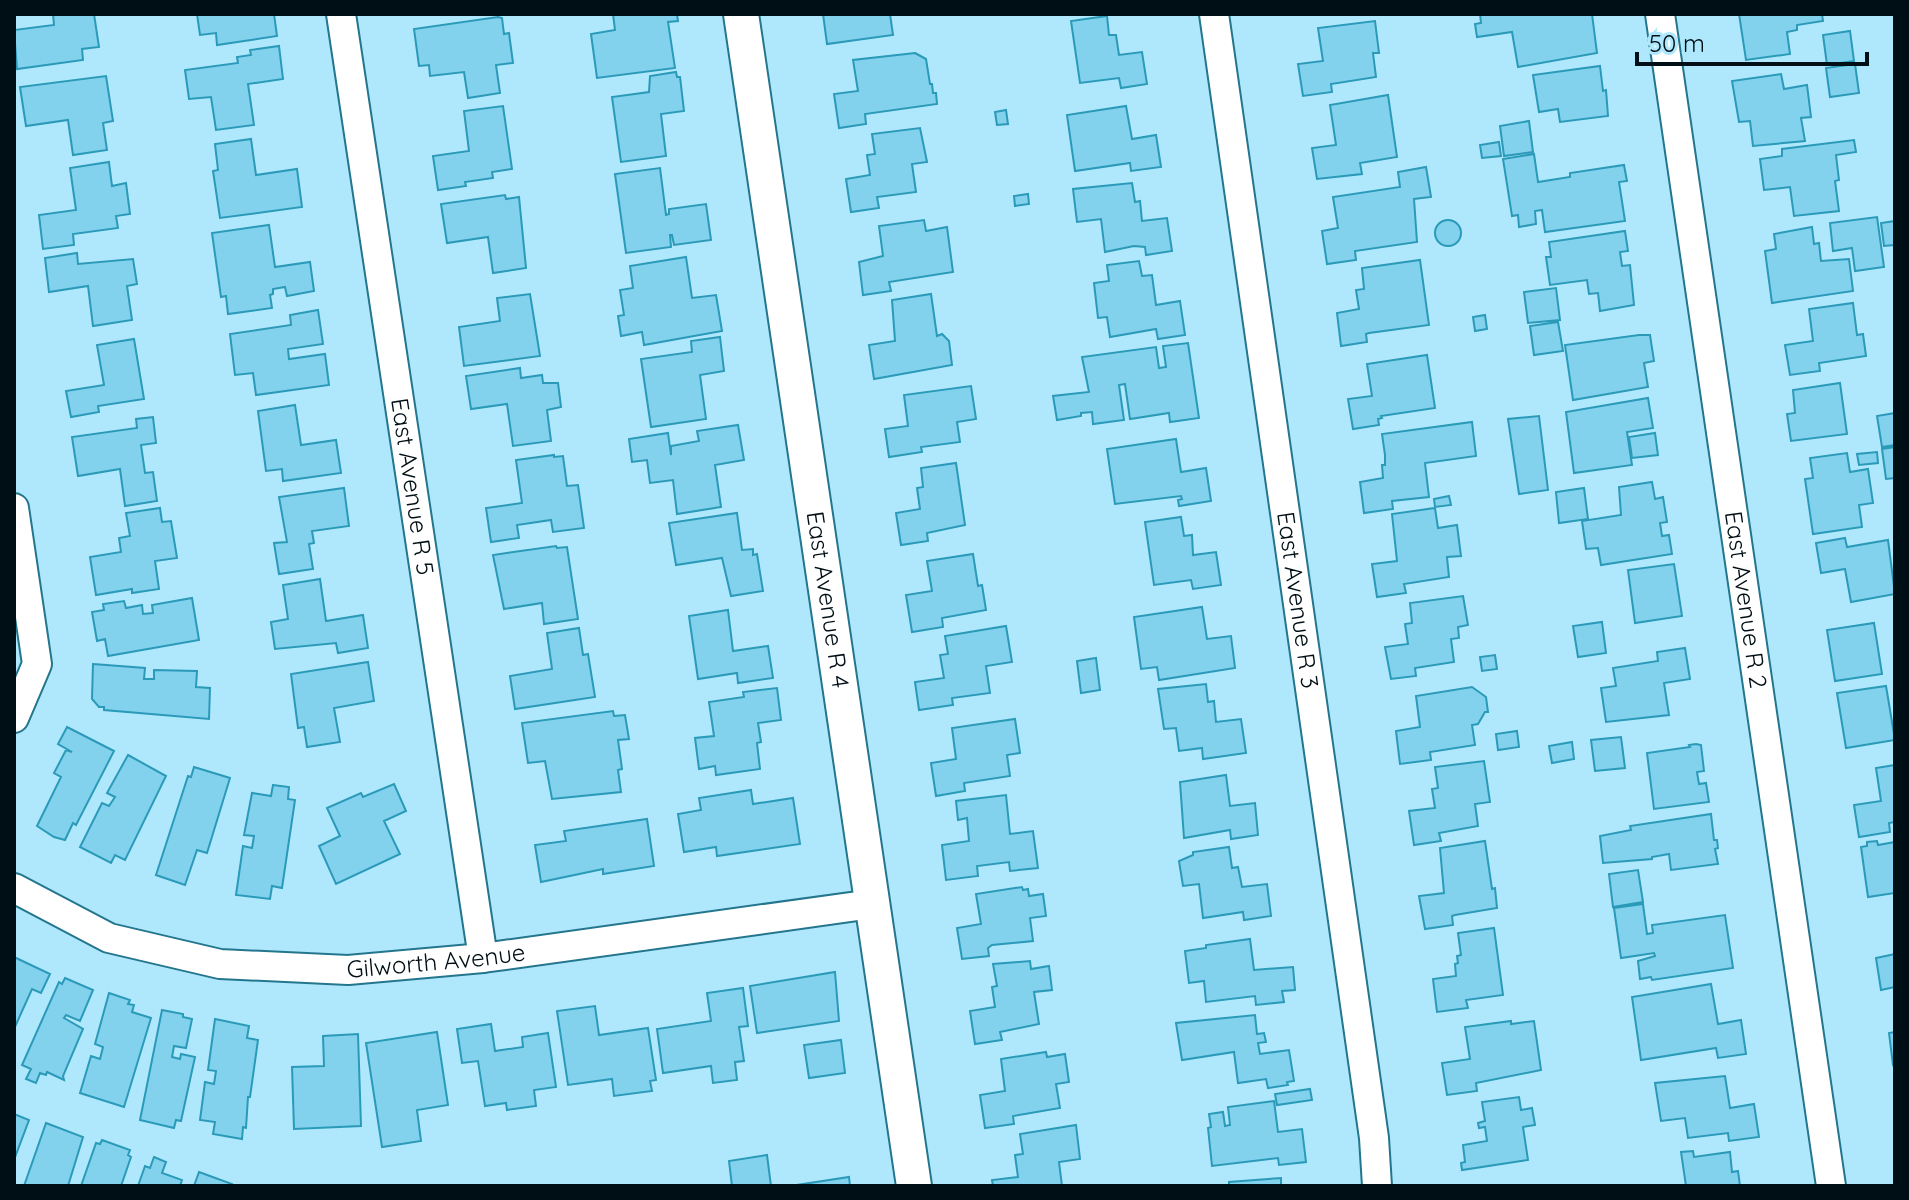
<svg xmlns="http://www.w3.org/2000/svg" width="1909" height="1200" font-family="Quicksand,sans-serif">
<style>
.building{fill:#82d2ed;stroke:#2b9ab9;stroke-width:2}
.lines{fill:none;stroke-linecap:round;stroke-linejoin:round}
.minor-casing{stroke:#23768d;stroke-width:32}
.tertiary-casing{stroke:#23768d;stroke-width:38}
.minor{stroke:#fff;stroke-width:28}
.tertiary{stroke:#fff;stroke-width:34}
.labels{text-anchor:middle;stroke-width:6;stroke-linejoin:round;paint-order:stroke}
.street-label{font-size:24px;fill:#000f16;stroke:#afe8fc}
</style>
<rect width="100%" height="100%" fill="#afe8fc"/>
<path class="building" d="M53,14H94L99,47L82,49L83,60L17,69L14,30L54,25Z
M197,14H274L277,36L217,45L216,33L200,35Z
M613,14H677L678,21L668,22L675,68L597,78L591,34L615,30Z
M823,14H890L893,35L827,44Z
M1480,14H1592L1597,53L1518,67L1512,32L1477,37L1475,24L1481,23Z
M1739,14H1822L1823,21L1797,25V30L1787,32L1790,54L1746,60Z
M1107,16L1109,35H1116L1119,55L1142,52L1147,84L1121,88L1119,78L1080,83L1071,21Z
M498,17L502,18L504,34L509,33L513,63L496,65L500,93L468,98L464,72L430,76L429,65L419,66L414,29Z
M1375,21L1379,53H1373L1376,77L1331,84L1332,92L1303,96L1298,64L1323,61L1318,28Z
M1850,31L1854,61L1827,65L1823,35Z
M279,46L283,79L248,84L254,125L216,130L211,97L189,99L185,70L238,63L237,57L251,55L250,50Z
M915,53L926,59L930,84H932L933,93H936L937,104L865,114L866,124L839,128L834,94L858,91L853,60Z
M1855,64L1859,93L1830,97L1826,68Z
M1600,66L1603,91L1606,90L1608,116L1560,122L1558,109L1539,112L1533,75Z
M676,72L677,77H680L684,111L661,114L666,156L621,162L612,97L649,92L650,76Z
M1781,74L1784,89L1807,85L1811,117L1801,118L1805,141L1753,146L1750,121L1739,122L1732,81Z
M106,76L113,121L103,123L107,150L73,155L68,120L26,126L20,87Z
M1388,95L1397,157L1360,163L1362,174L1317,179L1312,148L1336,145L1330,105Z
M503,106L512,169L492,172L493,178L465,182L466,186L438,190L433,156L469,151L464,111Z
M1126,106L1132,139L1156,135L1161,167L1131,171L1130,163L1075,171L1067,115Z
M1006,110L1008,124L997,125L995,112Z
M1529,121L1533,152L1504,156L1500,126Z
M920,128L927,162L912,164L916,192L877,197L879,208L851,212L846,179L870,175L867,155L875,154L872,134Z
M251,139L256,175L297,169L302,207L220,218L213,171L218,170L215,144Z
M1854,140L1856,152L1836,155L1839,180L1835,181L1839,211L1794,216L1790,187L1764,190L1760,159L1782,156V149Z
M1499,142L1501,156L1482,158L1480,145Z
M1534,154L1538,182L1570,177V173L1624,165L1627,181L1619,182L1625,221L1545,232L1542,210L1535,211L1536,224L1519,227L1518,215L1512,216L1503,159Z
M109,162L112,186L126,183L130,214L116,216L118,228L73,234L74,245L43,249L39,215L76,210L70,168Z
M1426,167L1431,197L1414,199L1417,242L1355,251L1356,260L1327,264L1322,231L1338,228L1333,197L1400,187L1398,172Z
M660,168L666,215L669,214V209L706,204L711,240L674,245L672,235H670L671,247L626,253L615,174Z
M1132,183L1135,202L1140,201L1142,221L1167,218L1172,251L1146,255L1145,247L1134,246L1105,252L1101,219L1077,222L1073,189Z
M1028,194L1029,204L1015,206L1014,196Z
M505,195L506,199L519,197L526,268L493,273L488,237L447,243L441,204Z
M1877,217L1884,267L1855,271L1852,248L1833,251L1830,223Z
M1435 233a13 13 0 1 1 26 0a13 13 0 1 1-26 0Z
M924,220L926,231L947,227L953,272L889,282L891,291L863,295L859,262L883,256L879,226Z
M1895,221L1894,245L1884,246L1881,223Z
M269,225L275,267L310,262L314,291L287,296L285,287L273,289V294L270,295L272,308L228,314L226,296L221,297L212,233Z
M1812,227L1814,244L1819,243L1821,261L1849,259L1853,291L1772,303L1765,251L1776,249L1774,234Z
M1625,231L1628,251L1620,252L1622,266L1630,265L1634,305L1600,311L1598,293L1589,294L1587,280L1550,285L1546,257H1551L1549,242Z
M77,253L78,264L133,259L137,284L127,286L132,320L93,326L88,286L49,292L45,258Z
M686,257L692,298L716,295L722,331L644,345L642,332L621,336L618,316L624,315L620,290L633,288L630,266Z
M1420,260L1429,325L1369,333L1366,334L1367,342L1341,346L1337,313L1359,309L1356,290L1364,289L1362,268Z
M1139,261L1142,276L1152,275L1156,305L1180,301L1185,335L1158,339L1156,329L1110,337L1107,317L1098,318L1094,283L1109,281L1107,265Z
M1556,288L1560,320L1528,323L1524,292Z
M530,294L540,356L464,366L459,327L500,321L497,298Z
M931,294L937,336L942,334L949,341L952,365L874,379L869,345L895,341L892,300Z
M1853,303L1857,335L1863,334L1866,356L1819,363L1820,371L1790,375L1785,345L1813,341L1809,309Z
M318,310L323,344L288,349L289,359L325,354L329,385L256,395L253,373L235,375L230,334L291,325L290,315Z
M1485,315L1487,329L1475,331L1473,317Z
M1558,322L1563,351L1534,355L1530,326Z
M1639,335H1650L1654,361L1644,363L1648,387L1573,400L1565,345Z
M720,337L724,371L700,375L706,419L651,427L641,359L692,352L691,341Z
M134,339L144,399L98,406L99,412L71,417L66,391L104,385L97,345Z
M1188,343L1199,418L1170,422L1169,413L1130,419L1125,384L1119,385L1124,420L1093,424L1092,412L1081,413V416L1057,420L1053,396L1089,392L1082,357L1156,347L1159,368L1166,367L1163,346Z
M1427,355L1435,408L1381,416L1382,418L1378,419L1379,425L1353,429L1348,399L1372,396L1367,364Z
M520,368L521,378L542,375L543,383H558L561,407L547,410L551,441L513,446L507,404L471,409L466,376Z
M1840,383L1847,434L1791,441L1787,414L1795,413L1793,390Z
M971,386L976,419L957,422L960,442L921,447L922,452L889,457L885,429L908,426L904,395Z
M1648,398L1653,428L1627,432L1632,465L1574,473L1566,412Z
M295,405L301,445L336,440L341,473L283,481L282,469L266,471L258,411Z
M1895,413V445L1882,447L1877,416Z
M1539,416L1548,490L1519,494L1508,419Z
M153,417L156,443L141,445L145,473L153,472L157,501L125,506L120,469L78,476L72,437L137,428L136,419Z
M1472,422L1476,456L1425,463L1429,497L1392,501L1393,509L1364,513L1360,482L1383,478L1382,465H1385V455L1382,434Z
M738,425L744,460L715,465L721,507L677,514L673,480L650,483L647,460L632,462L629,439L668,433L671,455V446L699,441L697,431Z
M1655,433L1658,455L1632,458L1629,437Z
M1176,439L1181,472L1206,468L1211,501L1179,506L1178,500L1182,499L1181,496L1115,504L1107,449Z
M1895,447V478L1886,479L1882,449Z
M1877,452L1878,463L1859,465L1857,454Z
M1847,453L1850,472L1868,469L1873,503L1859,505L1862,527L1813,534L1805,479L1813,478L1810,458Z
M554,455V457L563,456L567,486L578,485L584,528L553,532L551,520L517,525L519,538L491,542L486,508L522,503L516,460Z
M956,463L965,525L927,533L928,541L901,545L896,513L920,509L917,488L923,487L921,468Z
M1652,482L1655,499L1663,497L1667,522L1660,523L1662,536L1669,535L1672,554L1601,565L1598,548L1586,549L1582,521L1621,515L1619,487Z
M344,488L349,526L312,531L314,543L309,544L313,569L279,574L274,543L287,542L279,497Z
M1584,488L1588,519L1559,523L1556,492Z
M1449,496L1451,505L1435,507L1434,499Z
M160,508L162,522L171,521L177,558L155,561L159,589L132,593V589L96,595L90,557L121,552L119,538L130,536L126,513Z
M1435,508L1438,528L1457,525L1461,556L1447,557L1449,577L1404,584L1406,593L1377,597L1372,564L1397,561L1392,514Z
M737,513L742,550L753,549V555L757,554L763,591L731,596L722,558L676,565L669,523Z
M1181,517L1184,536L1192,535L1193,555L1216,552L1221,585L1193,589L1191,580L1154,585L1145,522Z
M1845,538L1847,547L1888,540L1895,594L1851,602L1845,569L1821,573L1816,543Z
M556,546L557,548L567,547L578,619L544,624L542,603L504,609L493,555Z
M973,554L978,586L982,585L986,610L942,618L943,627L912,632L906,595L932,591L927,561Z
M1674,564L1682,616L1635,623L1628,570Z
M320,579L326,621L363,615L368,648L338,653L336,643L275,649L271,622L288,619L283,585Z
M1463,596L1468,625L1458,627L1459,638L1451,639L1454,662L1415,668L1416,676L1391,679L1385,647L1408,644L1405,624L1412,623L1410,603Z
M192,598L199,640L108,656L105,639L97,641L92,612L104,610L103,604L124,601L126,608L142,605L143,614L153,613L152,605Z
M1202,607L1207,639L1231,636L1235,668L1159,680L1157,667L1141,669L1134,617Z
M728,610L733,651L768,646L773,678L738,683L737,673L698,679L689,616Z
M1602,622L1606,653L1578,657L1573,626Z
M1874,623L1882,674L1835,681L1827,630Z
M1006,626L1012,662L986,666L990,693L952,698L953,705L919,710L915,682L944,678L940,655L948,654L945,636Z
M579,628L583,655L588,654L595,697L515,709L510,676L552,669L547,633Z
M1685,648L1690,679L1664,683L1669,715L1606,722L1601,688L1616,686L1613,668L1658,661L1657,652Z
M1495,655L1497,669L1482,671L1480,657Z
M1096,658L1100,690L1081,693L1077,661Z
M368,662L374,701L334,708L340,742L307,747L304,727L298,728L291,674Z
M93,664L145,668L144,679H154V670L197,671L196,687L210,688L209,719L104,710V707H99L92,699Z
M1206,684L1208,702L1214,701L1216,722L1241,719L1246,753L1203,759L1202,748L1179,751L1176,728L1164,729L1158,689Z
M1886,686L1895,740L1846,748L1837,693Z
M1472,687L1486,697L1488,712H1485L1478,724L1472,725L1475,745L1430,752L1431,760L1400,764L1396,731L1420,727L1416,696Z
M777,688L781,720L758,723L761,742L757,743L760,769L716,775L715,766L699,769L695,738L714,736L709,702L744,697L743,692Z
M613,711L614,716L625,715L629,739L618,740L622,769L618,770L621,792L552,799L545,761L528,763L522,723Z
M1015,719L1020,753L1007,755L1010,776L964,783L965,791L936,796L931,763L956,759L952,728Z
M67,727L114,751L76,825L73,823L65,840L54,837L37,826L61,777L54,773L66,750L72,752L58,744Z
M1517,731L1519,747L1498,750L1496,734Z
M1621,737L1625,768L1595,771L1591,740Z
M1572,742L1574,759L1552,763L1549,746Z
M1696,744L1701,745L1704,771L1697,772L1699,784L1706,783L1709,802L1654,809L1647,753L1690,747L1689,745Z
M128,755L166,776L125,860L115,855L111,863L80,847L102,803L109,806L115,797L107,793Z
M1484,761L1490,802L1475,804L1478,826L1439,833L1441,841L1414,845L1409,811L1435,808L1432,789L1438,788L1435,767Z
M1895,765V822L1889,823L1890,832L1859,837L1854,805L1881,801L1876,768Z
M194,767L230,778L207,853L197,850L185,885L156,875L188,776L191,777Z
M1226,775L1230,806L1255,803L1258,835L1231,839L1230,830L1184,838L1180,782Z
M394,784L406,811L384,821L400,854L336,884L319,846L340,836L327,808L361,793L363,797Z
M273,785L289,787L288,799L295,800L282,888L272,886L270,899L236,895L243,846L252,848L254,836L244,835L252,793L271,796Z
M751,790L753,804L793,798L800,844L717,856L716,847L684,852L678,814L701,810L699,798Z
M1006,795L1010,834L1033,831L1038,868L1010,871L1009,862L977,866L978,876L946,880L942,845L969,841L967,818L958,820L956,801Z
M1711,814L1714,840H1717L1718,848L1715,849L1718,864L1671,870L1669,854L1652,857V859L1603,863L1600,836L1631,830L1630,826Z
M647,819L654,866L603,874V869L541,882L535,845L566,841L564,831Z
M1485,841L1492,889L1495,888L1497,908L1455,915L1452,916L1453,925L1425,929L1419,896L1444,893L1440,848Z
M1877,841L1878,845L1895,842V893L1868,897L1861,847L1867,846V842Z
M1229,847L1232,868L1238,867L1242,887L1267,884L1271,916L1244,920L1243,912L1203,918L1199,884L1183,886L1179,861L1193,855V852Z
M1638,870L1643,902L1613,907L1609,874Z
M1022,887L1023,890L1028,889L1029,896L1043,894L1046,916L1030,918L1033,941L992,945L988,948L989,956L962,959L957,928L981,924L976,894Z
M1643,904L1647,934L1653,933L1652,925L1725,915L1733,968L1652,980L1651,977L1640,979L1638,961L1655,956L1654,953L1621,958L1614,908Z
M1494,928L1503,995L1466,1000L1468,1008L1437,1012L1433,979L1456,976L1455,964L1458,963L1457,956L1461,955L1458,933Z
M1250,939L1254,970L1293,967L1295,990L1282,991L1284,1002L1256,1005L1255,996L1206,1002L1204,981L1189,983L1185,951L1206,948V945Z
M1895,954V987L1881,990L1876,958Z
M14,957L50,974L41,993L32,989L14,1029Z
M1030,961L1031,969L1049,966L1052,990L1034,992L1039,1024L1000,1032L1002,1040L975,1044L970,1011L995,1007L992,987L997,986L993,964Z
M835,972L839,1021L757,1033L750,986Z
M65,978L93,990L80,1021L66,1015L64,1018L83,1029L63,1076L64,1080L47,1072L46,1075L40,1073L36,1083L26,1079L31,1069L22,1065L59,982L62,984Z
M1711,984L1718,1024L1741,1020L1746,1054L1718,1058L1716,1048L1641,1060L1632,997Z
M743,988L748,1026L739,1027L744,1061L735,1062L737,1080L713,1083L711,1066L663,1073L657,1029L711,1021L707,993Z
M109,993L130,1000L128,1004L134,1005L132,1012L151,1018L124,1107L80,1093L91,1056L100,1059L103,1047L95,1044Z
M595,1006L599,1035L648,1028L656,1080L650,1081L652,1091L614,1096L612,1079L568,1085L557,1011Z
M162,1010L183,1014V1017L192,1019L186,1048L174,1046L172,1057L180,1059L181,1054L195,1057L181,1121L176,1120L174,1128L140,1120Z
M1255,1015L1257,1034L1264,1033L1266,1042L1258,1043L1260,1054L1289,1050L1294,1081L1287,1082L1288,1085L1268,1088L1266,1079L1238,1083L1234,1052L1182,1060L1176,1023Z
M215,1019L249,1026L247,1038L258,1040L250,1097H248L246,1128L243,1127L242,1139L213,1134L215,1122L200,1120L205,1082L214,1084L216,1071L208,1070Z
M1511,1021V1024L1534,1021L1541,1070L1476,1083L1477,1091L1447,1095L1442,1063L1470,1059L1465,1027Z
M491,1024L495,1051L523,1047L522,1037L548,1033L556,1087L534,1090L536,1106L507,1110L506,1103L485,1106L478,1061L462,1063L457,1029Z
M437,1032L448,1105L417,1110L421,1141L382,1147L366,1043Z
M1895,1032V1064L1893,1065L1889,1033Z
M358,1034L361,1126L294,1129L292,1067L324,1066L323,1036Z
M841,1040L845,1073L809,1078L804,1045Z
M1046,1052L1047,1057L1065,1054L1069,1082L1056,1084L1060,1108L1013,1116L1014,1124L985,1128L980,1095L1005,1091L1001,1059Z
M1725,1076L1730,1108L1754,1104L1759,1137L1729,1141L1728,1133L1688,1138L1685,1118L1661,1121L1655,1083Z
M1310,1089L1312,1100L1277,1105L1275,1094Z
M1519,1097L1521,1110L1532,1108L1535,1125L1523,1127L1528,1160L1462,1170L1461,1163L1465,1162L1463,1145L1487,1141L1485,1127L1479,1128L1478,1123L1485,1121L1482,1102Z
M1274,1101L1278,1132L1302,1129L1306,1162L1279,1165L1278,1158L1212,1166L1208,1128L1211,1127L1209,1114L1223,1112L1225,1126L1230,1125L1228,1107Z
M14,1114L29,1120L14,1160Z
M46,1123L83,1137L68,1186H24Z
M1076,1125L1080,1159L1059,1162L1062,1186H993L992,1180L1018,1177L1015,1155L1023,1154L1020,1134Z
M102,1140L130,1150L128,1155L131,1157L121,1186H81L96,1143L100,1144Z
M1693,1151L1694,1157L1730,1152L1732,1172L1738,1171L1740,1186H1686L1681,1152Z
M767,1155L771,1186H732L729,1161Z
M154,1157L166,1162L162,1173L182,1180L180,1186H138L145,1166L150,1168Z
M199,1172L232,1184L231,1186H194Z
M849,1177L850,1186H790Z
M1281,1178V1186H1229V1182Z"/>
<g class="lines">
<g class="minor-casing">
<g id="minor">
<path id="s1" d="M341,14L483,958"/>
<path id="s2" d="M1214,14L1374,1138L1377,1186"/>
<path id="s3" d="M1660,14L1831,1186"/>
<path d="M14,508L37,664L14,718"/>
<path id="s4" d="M14,888L109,938L220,964L348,970L483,958L872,904"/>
</g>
</g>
<g class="tertiary-casing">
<g id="tertiary">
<path id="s5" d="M741,14L914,1186"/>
</g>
</g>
<use href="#minor" class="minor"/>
<use href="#tertiary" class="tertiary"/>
</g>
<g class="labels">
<g class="street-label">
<text dy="8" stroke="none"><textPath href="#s1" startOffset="478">East Avenue R 5</textPath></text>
<text dy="8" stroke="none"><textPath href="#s5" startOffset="592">East Avenue R 4</textPath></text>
<text dy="8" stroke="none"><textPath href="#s2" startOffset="592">East Avenue R 3</textPath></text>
<text dy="8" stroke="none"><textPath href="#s3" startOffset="592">East Avenue R 2</textPath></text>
<text dy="8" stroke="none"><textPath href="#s4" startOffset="438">Gilworth Avenue</textPath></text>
</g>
</g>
<rect width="1909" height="1200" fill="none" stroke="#000f16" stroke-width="32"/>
<path d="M1637 52v12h230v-12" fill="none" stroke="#000f16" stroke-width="4"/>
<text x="1649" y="52" font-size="24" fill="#000f16" stroke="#afe8fc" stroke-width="6" paint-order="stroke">50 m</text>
</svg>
